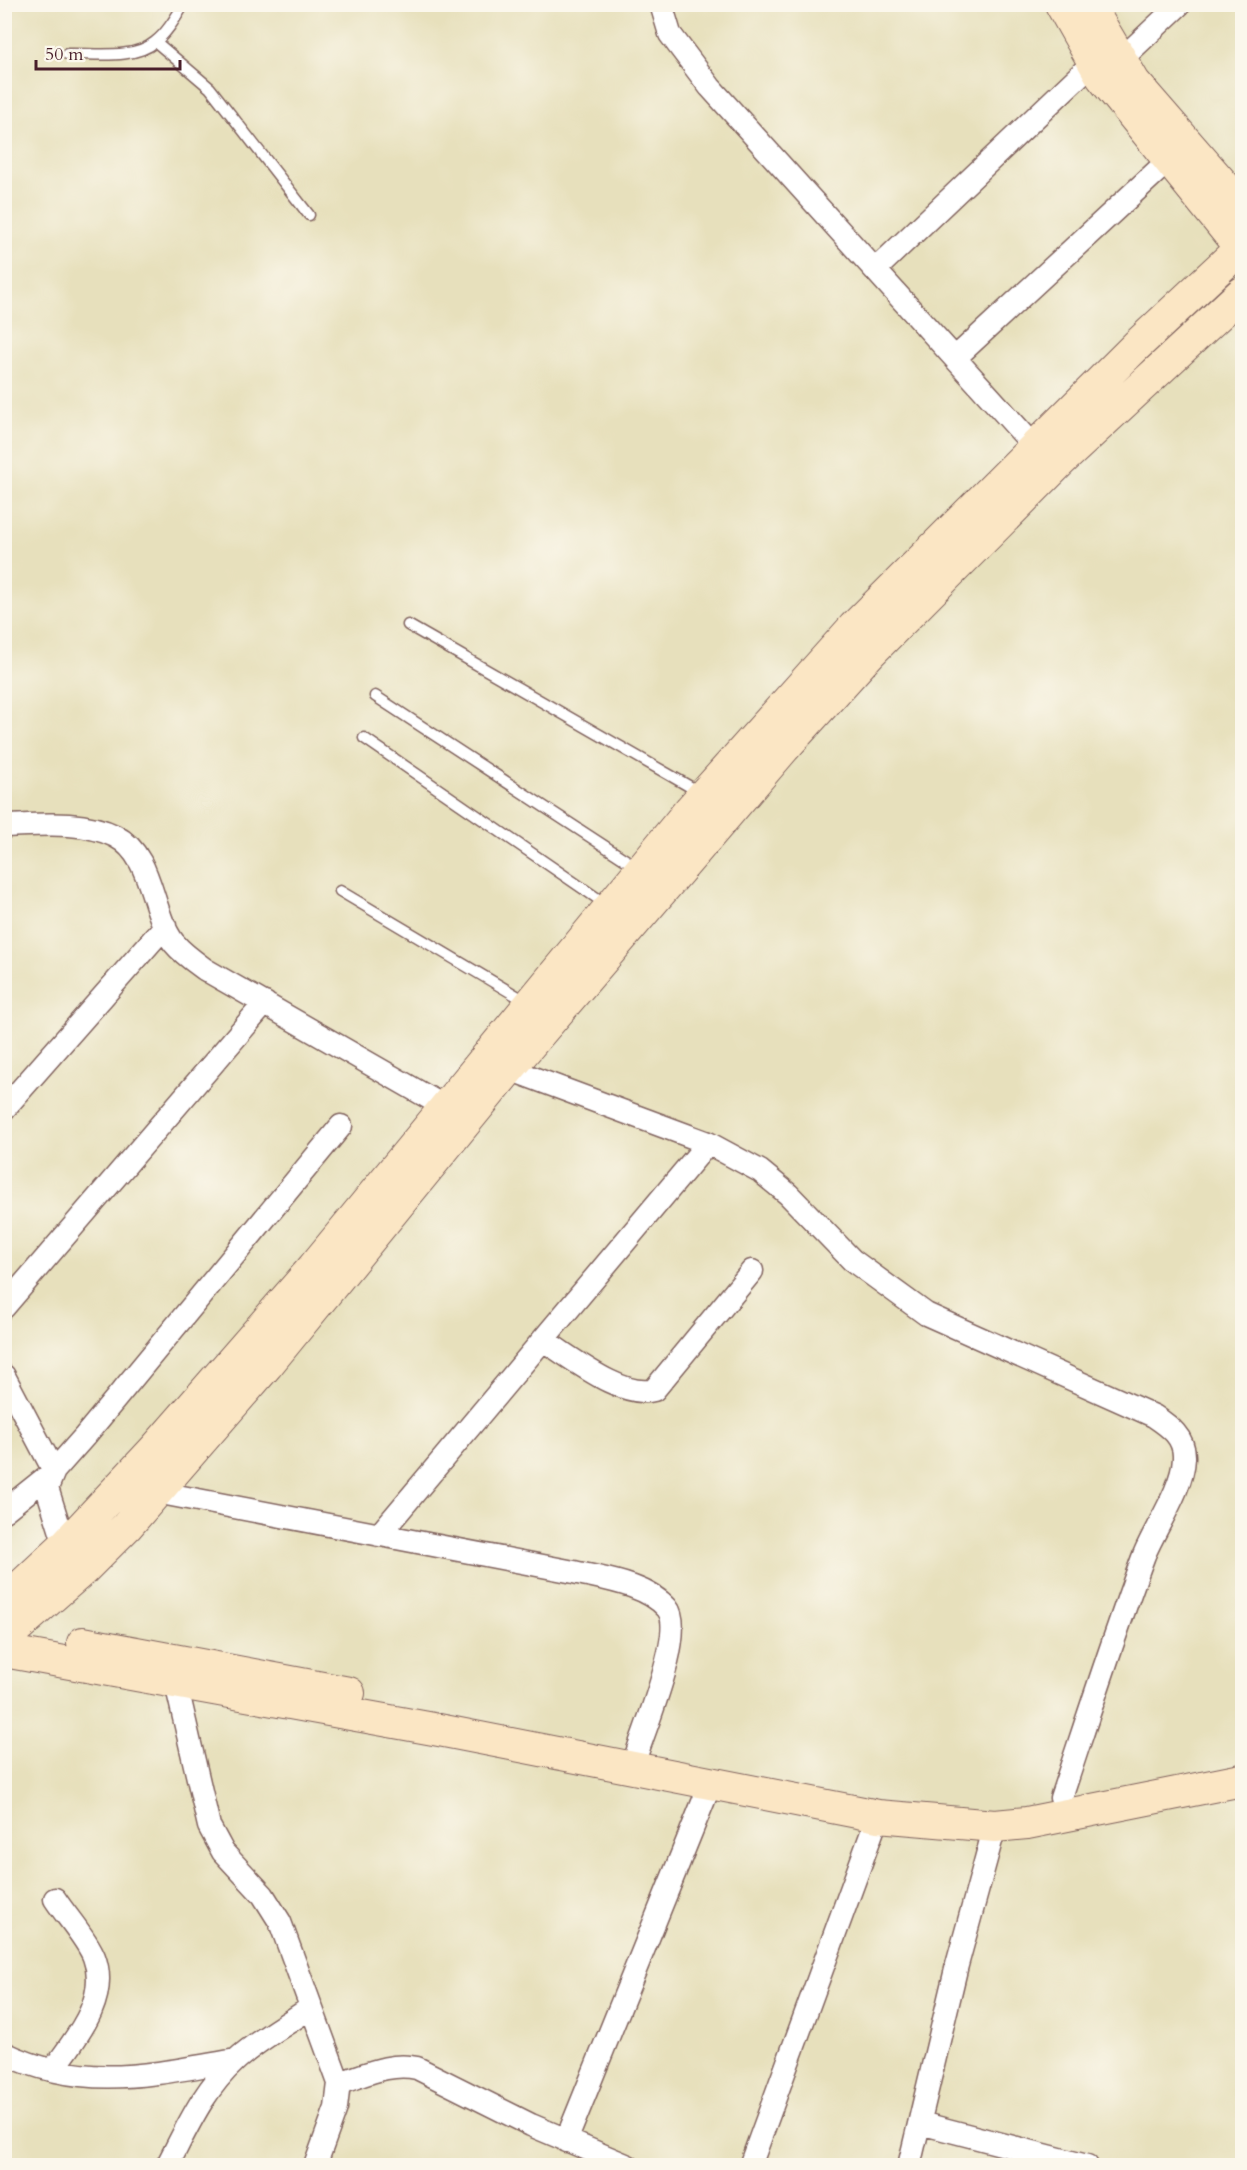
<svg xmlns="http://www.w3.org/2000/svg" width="1247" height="2170" font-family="Cardo,serif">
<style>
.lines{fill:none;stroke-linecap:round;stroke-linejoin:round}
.lane-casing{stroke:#81635e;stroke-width:13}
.street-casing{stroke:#81635e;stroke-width:25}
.secondary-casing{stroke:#81635e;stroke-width:34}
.lane{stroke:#fff;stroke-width:10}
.street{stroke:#fff;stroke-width:22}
.secondary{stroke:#fbe6c4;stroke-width:32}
</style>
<rect width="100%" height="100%" fill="#fbf7ec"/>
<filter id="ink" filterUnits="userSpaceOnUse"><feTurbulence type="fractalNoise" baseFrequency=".0167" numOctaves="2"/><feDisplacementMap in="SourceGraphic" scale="12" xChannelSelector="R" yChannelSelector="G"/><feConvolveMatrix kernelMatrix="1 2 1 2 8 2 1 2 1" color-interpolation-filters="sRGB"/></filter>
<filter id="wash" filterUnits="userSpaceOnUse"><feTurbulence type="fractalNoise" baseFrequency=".008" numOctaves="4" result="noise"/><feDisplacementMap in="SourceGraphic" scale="24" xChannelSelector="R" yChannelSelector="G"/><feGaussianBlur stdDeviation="1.35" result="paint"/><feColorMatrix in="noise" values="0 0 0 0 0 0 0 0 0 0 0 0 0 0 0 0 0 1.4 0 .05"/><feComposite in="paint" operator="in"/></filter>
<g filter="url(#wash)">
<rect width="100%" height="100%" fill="#e7e0bc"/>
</g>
<g filter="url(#ink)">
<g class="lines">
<g class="lane-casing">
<path id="lane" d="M156,42L210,88L309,215
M67,54C93,53 134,60 155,42C167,33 176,17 184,4
M408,625L701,793
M375,696L638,868
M364,738L607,905
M340,891L527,1002"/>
</g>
<g class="street-casing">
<path id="street" d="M661,4L670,34L710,87L1034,446
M1111,69L1180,4
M875,270L1104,52
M955,358L1169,160
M4,826C38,825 83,820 115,836C154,856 150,912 174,943C183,954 195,962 206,970L459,1115
M509,1069L708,1143L760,1171L788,1194L852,1260L926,1314L1154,1416C1169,1426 1185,1437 1184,1458C1183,1488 1156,1526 1144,1555C1114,1635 1088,1717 1061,1798
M4,1109L165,926
M4,1307L265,1003
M543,1340C571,1357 622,1399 654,1390L752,1271
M4,1376L54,1471L47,1488L65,1545
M156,1492L574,1572C603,1579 646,1584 667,1608C686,1630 646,1725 637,1753
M4,1511L54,1471L85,1436L341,1126
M379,1535L708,1143
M176,1670V1683L209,1826L223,1852L263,1895L280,1922L339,2083L336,2108L315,2166
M4,2053C85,2092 153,2074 236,2060
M53,2070C75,2039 110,1999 94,1957C87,1939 66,1916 55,1899
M339,2083C365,2075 389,2062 417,2068L531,2125L628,2166
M920,2123L1087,2166
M566,2141L710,1785
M167,2166C187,2128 203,2090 235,2061C256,2041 286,2025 310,2008
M750,2166L878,1816
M909,2166L957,1965L995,1826"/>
</g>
<g class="secondary-casing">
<path id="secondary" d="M1061,4L1102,77L1242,250
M1088,4L1134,82L1242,206
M4,1602L65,1545L155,1449L313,1268L689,811L854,627L1136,346L1242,247
M4,1639L84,1569L127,1526L267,1365L509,1069L784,748L870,653L1062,460L1242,293
M83,1643L349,1693
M4,1651L439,1730L878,1816L995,1826L1027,1823L1242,1780"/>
</g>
<use href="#lane" class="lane"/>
<use href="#street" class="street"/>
<use href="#secondary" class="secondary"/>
</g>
</g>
<rect width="1247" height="2170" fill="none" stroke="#fbf7ec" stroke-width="24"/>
<path d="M36 60v9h144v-9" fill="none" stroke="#4a1f2b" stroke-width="3"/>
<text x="45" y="60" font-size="18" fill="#4a1f2b" stroke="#fbf7ec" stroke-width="4.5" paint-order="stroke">50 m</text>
</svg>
